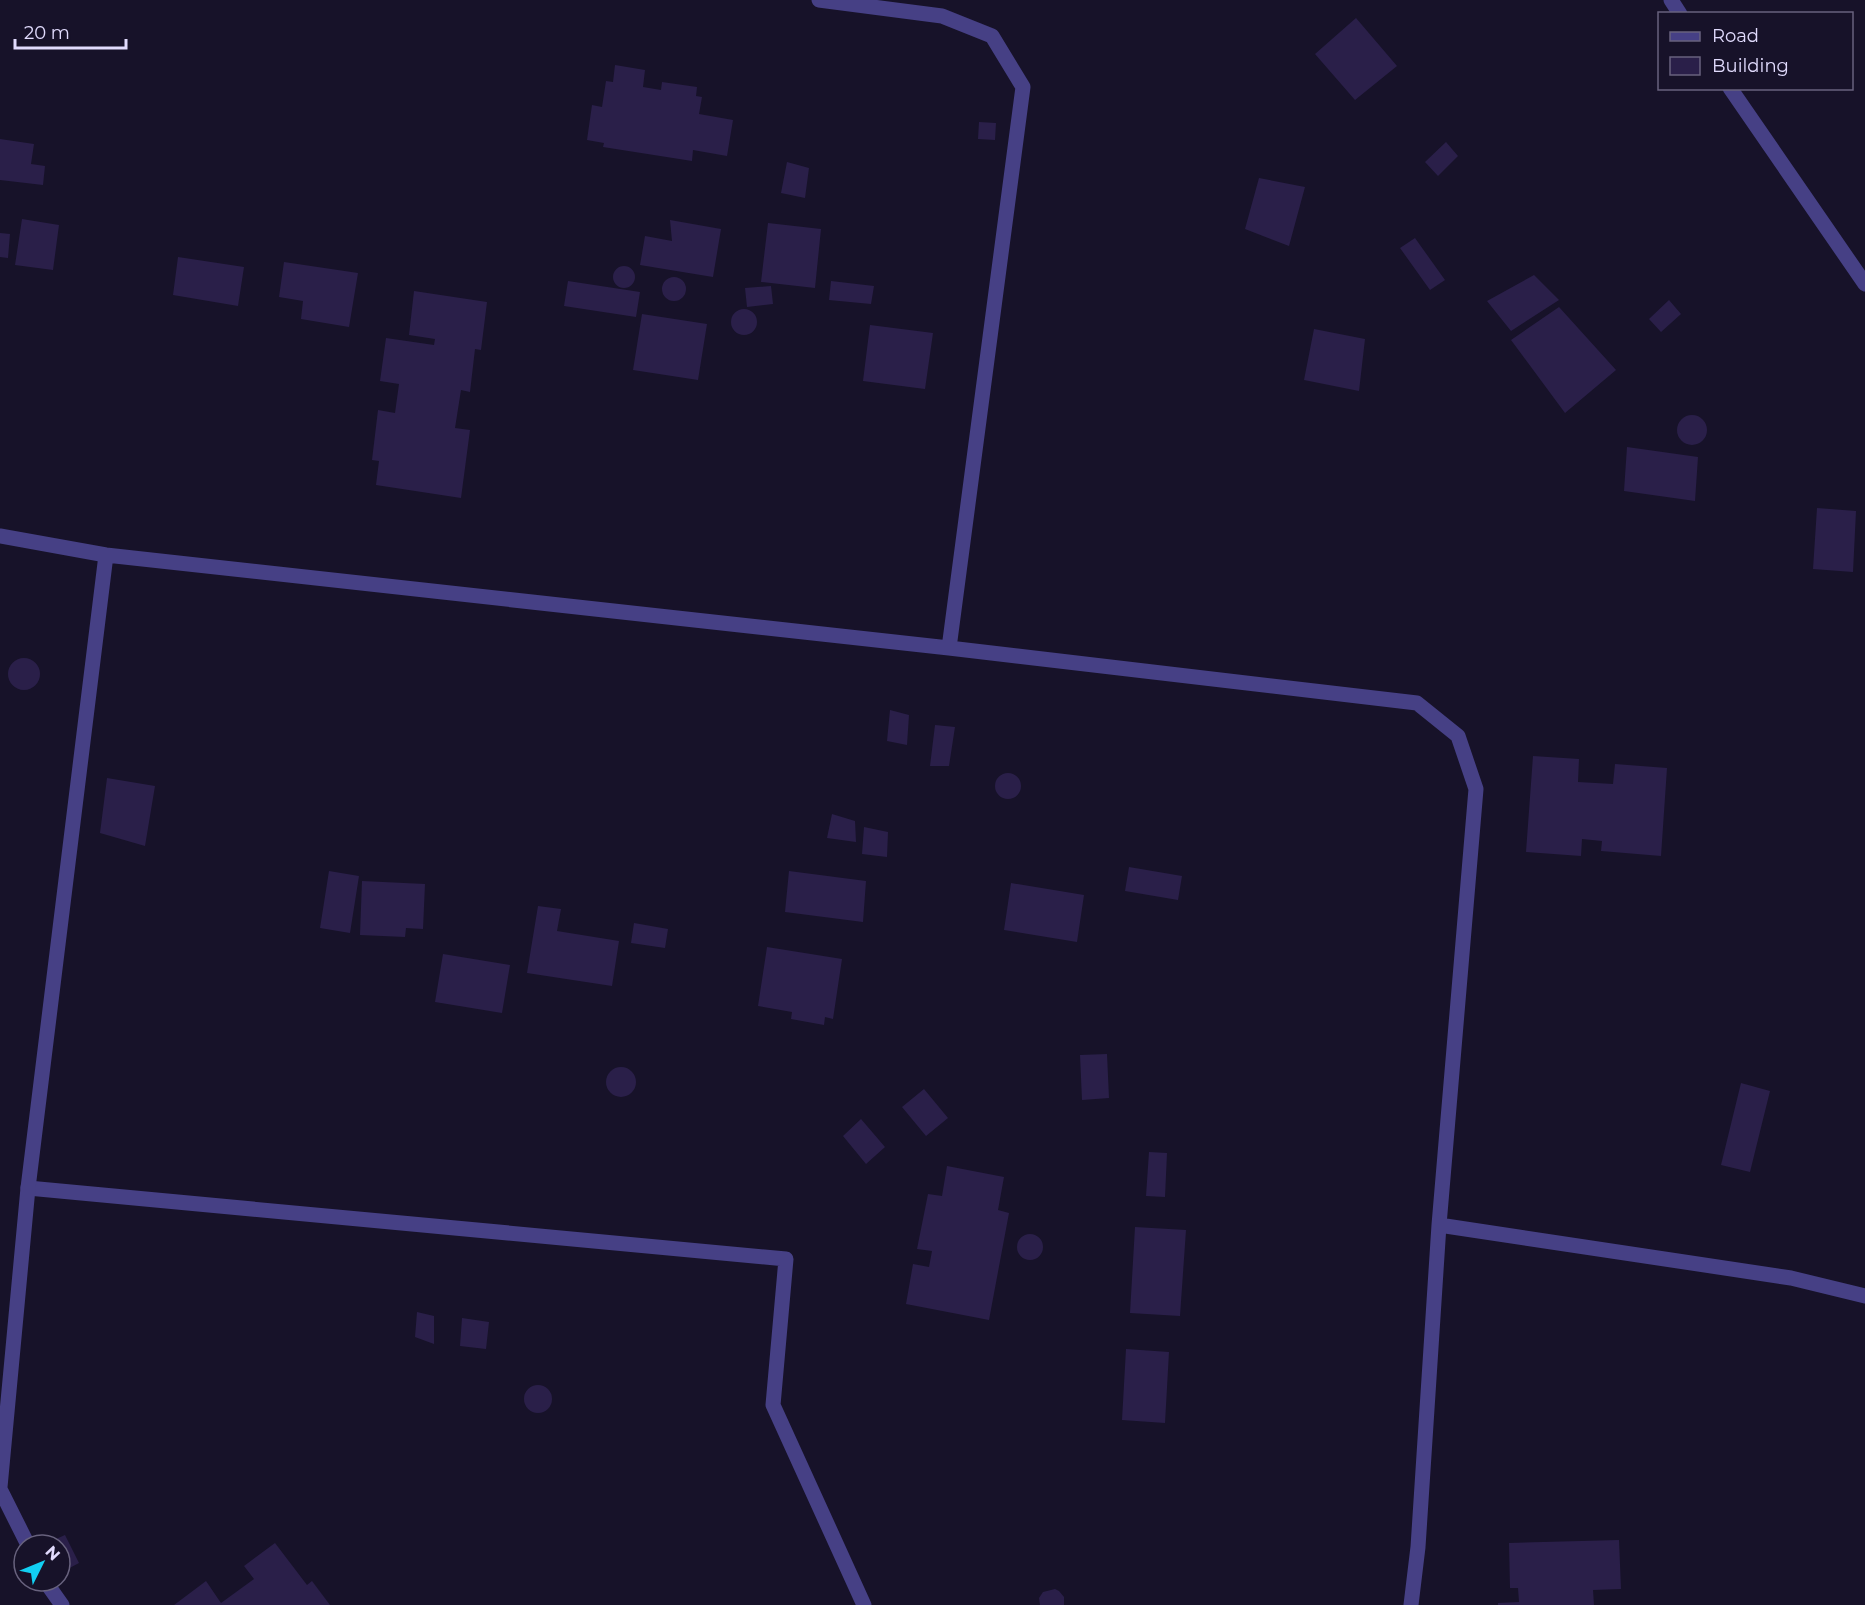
<svg xmlns="http://www.w3.org/2000/svg" width="1865" height="1605" font-family="Montserrat,sans-serif">
<style>
.building{fill:#2a1f49}
.lines{fill:none;stroke-linecap:round;stroke-linejoin:round}
.service{stroke:#464085;stroke-width:15}
.minor{stroke:#464085;stroke-width:15}
.tertiary{stroke:#464085;stroke-width:15}
</style>
<rect width="100%" height="100%" fill="#171229"/>
<path class="building" d="M1356,18L1397,66L1355,100L1315,54Z
M615,65L645,70L643,87L661,90L662,82L697,87L696,96L702,97L699,114L733,120L727,156L693,150L692,161L603,147L604,143L587,140L592,105L602,107L606,81L613,82Z
M979,122L996,123L995,140L978,139Z
M0,139L34,144L31,164L45,166L43,185L0,180Z
M1446,142L1458,156L1438,176L1425,162Z
M787,162L809,168L805,198L781,193Z
M1259,178L1305,187L1289,246L1245,229Z
M22,219L59,225L53,270L15,265Z
M670,220L721,229L713,277L640,265L645,236L672,241Z
M768,223L821,229L815,288L761,282Z
M0,233L10,234L8,258L0,257Z
M1415,238L1445,280L1430,290L1400,248Z
M178,257L244,267L238,306L173,295Z
M284,262L358,273L349,327L301,319L303,301L279,297Z
M613 277a11 11 0 1 1 22 0a11 11 0 1 1-22 0Z
M1534,275L1559,300L1511,331L1487,301Z
M662 289a12 12 0 1 1 24 0a12 12 0 1 1-24 0Z
M568,281L640,292L636,317L564,306Z
M831,281L874,286L871,304L829,300Z
M771,286L773,304L747,307L745,288Z
M414,291L487,302L481,350L475,349L470,392L461,390L455,428L470,430L461,498L376,485L379,461L372,460L378,410L395,413L399,384L380,381L386,338L434,345L435,339L409,335Z
M1669,300L1681,314L1661,332L1649,319Z
M1559,307L1616,370L1565,413L1511,340Z
M731 322a13 13 0 1 1 26 0a13 13 0 1 1-26 0Z
M642,314L707,324L698,380L633,370Z
M870,325L933,333L925,389L863,381Z
M1314,329L1365,339L1359,391L1304,380Z
M1677 430a15 15 0 1 1 30 0a15 15 0 1 1-30 0Z
M1627,447L1698,457L1695,501L1624,491Z
M1817,508L1856,511L1853,572L1813,569Z
M8 674a16 16 0 1 1 32 0a16 16 0 1 1-32 0Z
M890,710L909,715L907,745L887,741Z
M935,725L955,727L949,766H930Z
M1533,756L1579,759L1578,782L1613,784L1615,764L1667,768L1661,856L1601,851L1602,841L1582,839L1581,856L1526,852Z
M995 786a13 13 0 1 1 26 0a13 13 0 1 1-26 0Z
M107,778L155,786L145,846L100,833Z
M832,814L855,821L856,842L827,838Z
M864,827L888,832L887,857L862,854Z
M1129,867L1182,876L1178,900L1125,891Z
M329,871L359,876L350,933L320,928Z
M789,871L866,881L863,922L785,912Z
M362,881L425,884L423,929L406,928L405,937L360,935Z
M1011,883L1084,895L1077,942L1004,930Z
M538,906L561,909L557,931L619,941L612,986L527,973Z
M634,923L668,929L665,948L631,943Z
M767,947L842,959L833,1019L825,1017L824,1025L791,1019L792,1012L758,1006Z
M443,954L510,965L502,1013L435,1002Z
M1107,1054L1109,1098L1082,1100L1080,1055Z
M606 1082a15 15 0 1 1 30 0a15 15 0 1 1-30 0Z
M1741,1083L1770,1091L1750,1172L1721,1165Z
M924,1089L948,1118L926,1136L902,1107Z
M861,1119L885,1147L866,1164L843,1136Z
M1149,1152L1167,1153L1165,1197L1146,1196Z
M947,1166L1004,1177L998,1210L1009,1213L989,1320L906,1304L913,1264L929,1267L932,1251L917,1249L928,1194L942,1196Z
M1135,1227L1186,1230L1180,1316L1130,1313Z
M1017 1247a13 13 0 1 1 26 0a13 13 0 1 1-26 0Z
M417,1312L434,1316V1344L415,1337Z
M462,1318L489,1322L486,1349L460,1346Z
M1126,1349L1169,1352L1165,1423L1122,1420Z
M524 1399a14 14 0 1 1 28 0a14 14 0 1 1-28 0Z
M65,1535L79,1563L62,1572L60,1568V1545H48L47,1543Z
M1619,1540L1621,1589L1593,1590L1594,1605H1498V1603L1519,1602L1518,1588H1510L1509,1543Z
M275,1543L307,1585L312,1581L330,1605H174L206,1581L221,1603L254,1579L244,1566Z
M1055,1589L1059,1591L1064,1597V1605H1040L1039,1598L1043,1592Z"/>
<g class="lines">
<path class="service" d="M28,1188L786,1259L773,1405L864,1605"/>
<path class="minor" d="M819,0L942,16L992,36L1023,87L949,648
M0,536L106,555L949,648L1417,703L1458,736L1476,789L1439,1225L1418,1547L1411,1605
M1439,1225L1791,1278L1865,1296
M0,1487L28,1188L106,555
M0,1489L28,1545
M45,1581L62,1605"/>
<path class="tertiary" d="M1671,0L1680,14
M1730,88L1865,284"/>
</g>
<rect x="1658" y="12" width="195" height="78" fill="#171229" stroke="#68627e" stroke-width="1.5"/>
<rect x="1670" y="32" width="30" height="9" fill="#464085" stroke="#68627e" stroke-width="1.5"/>
<text x="1712" y="42" font-size="18" fill="#e1dbfd">Road</text>
<rect x="1670" y="57" width="30" height="18" fill="#2a1f49" stroke="#68627e" stroke-width="1.5"/>
<text x="1712" y="72" font-size="18" fill="#e1dbfd">Building</text>
<g transform="translate(42 1563) rotate(47)"><circle r="28" fill="#171229" stroke="#68627e" stroke-width="1.5"/>
<path d="M0-4.5L10 22L0 15L-10 22Z" fill="#12cff2"/>
<text y="-9" font-size="16" font-weight="bold" text-anchor="middle" fill="#e1dbfd">N</text>
</g>
<path d="M15 39v9h111v-9" fill="none" stroke="#e1dbfd" stroke-width="3"/>
<text x="24" y="39" font-size="18" fill="#e1dbfd" stroke="#171229" stroke-width="4.5" paint-order="stroke">20 m</text>
</svg>
